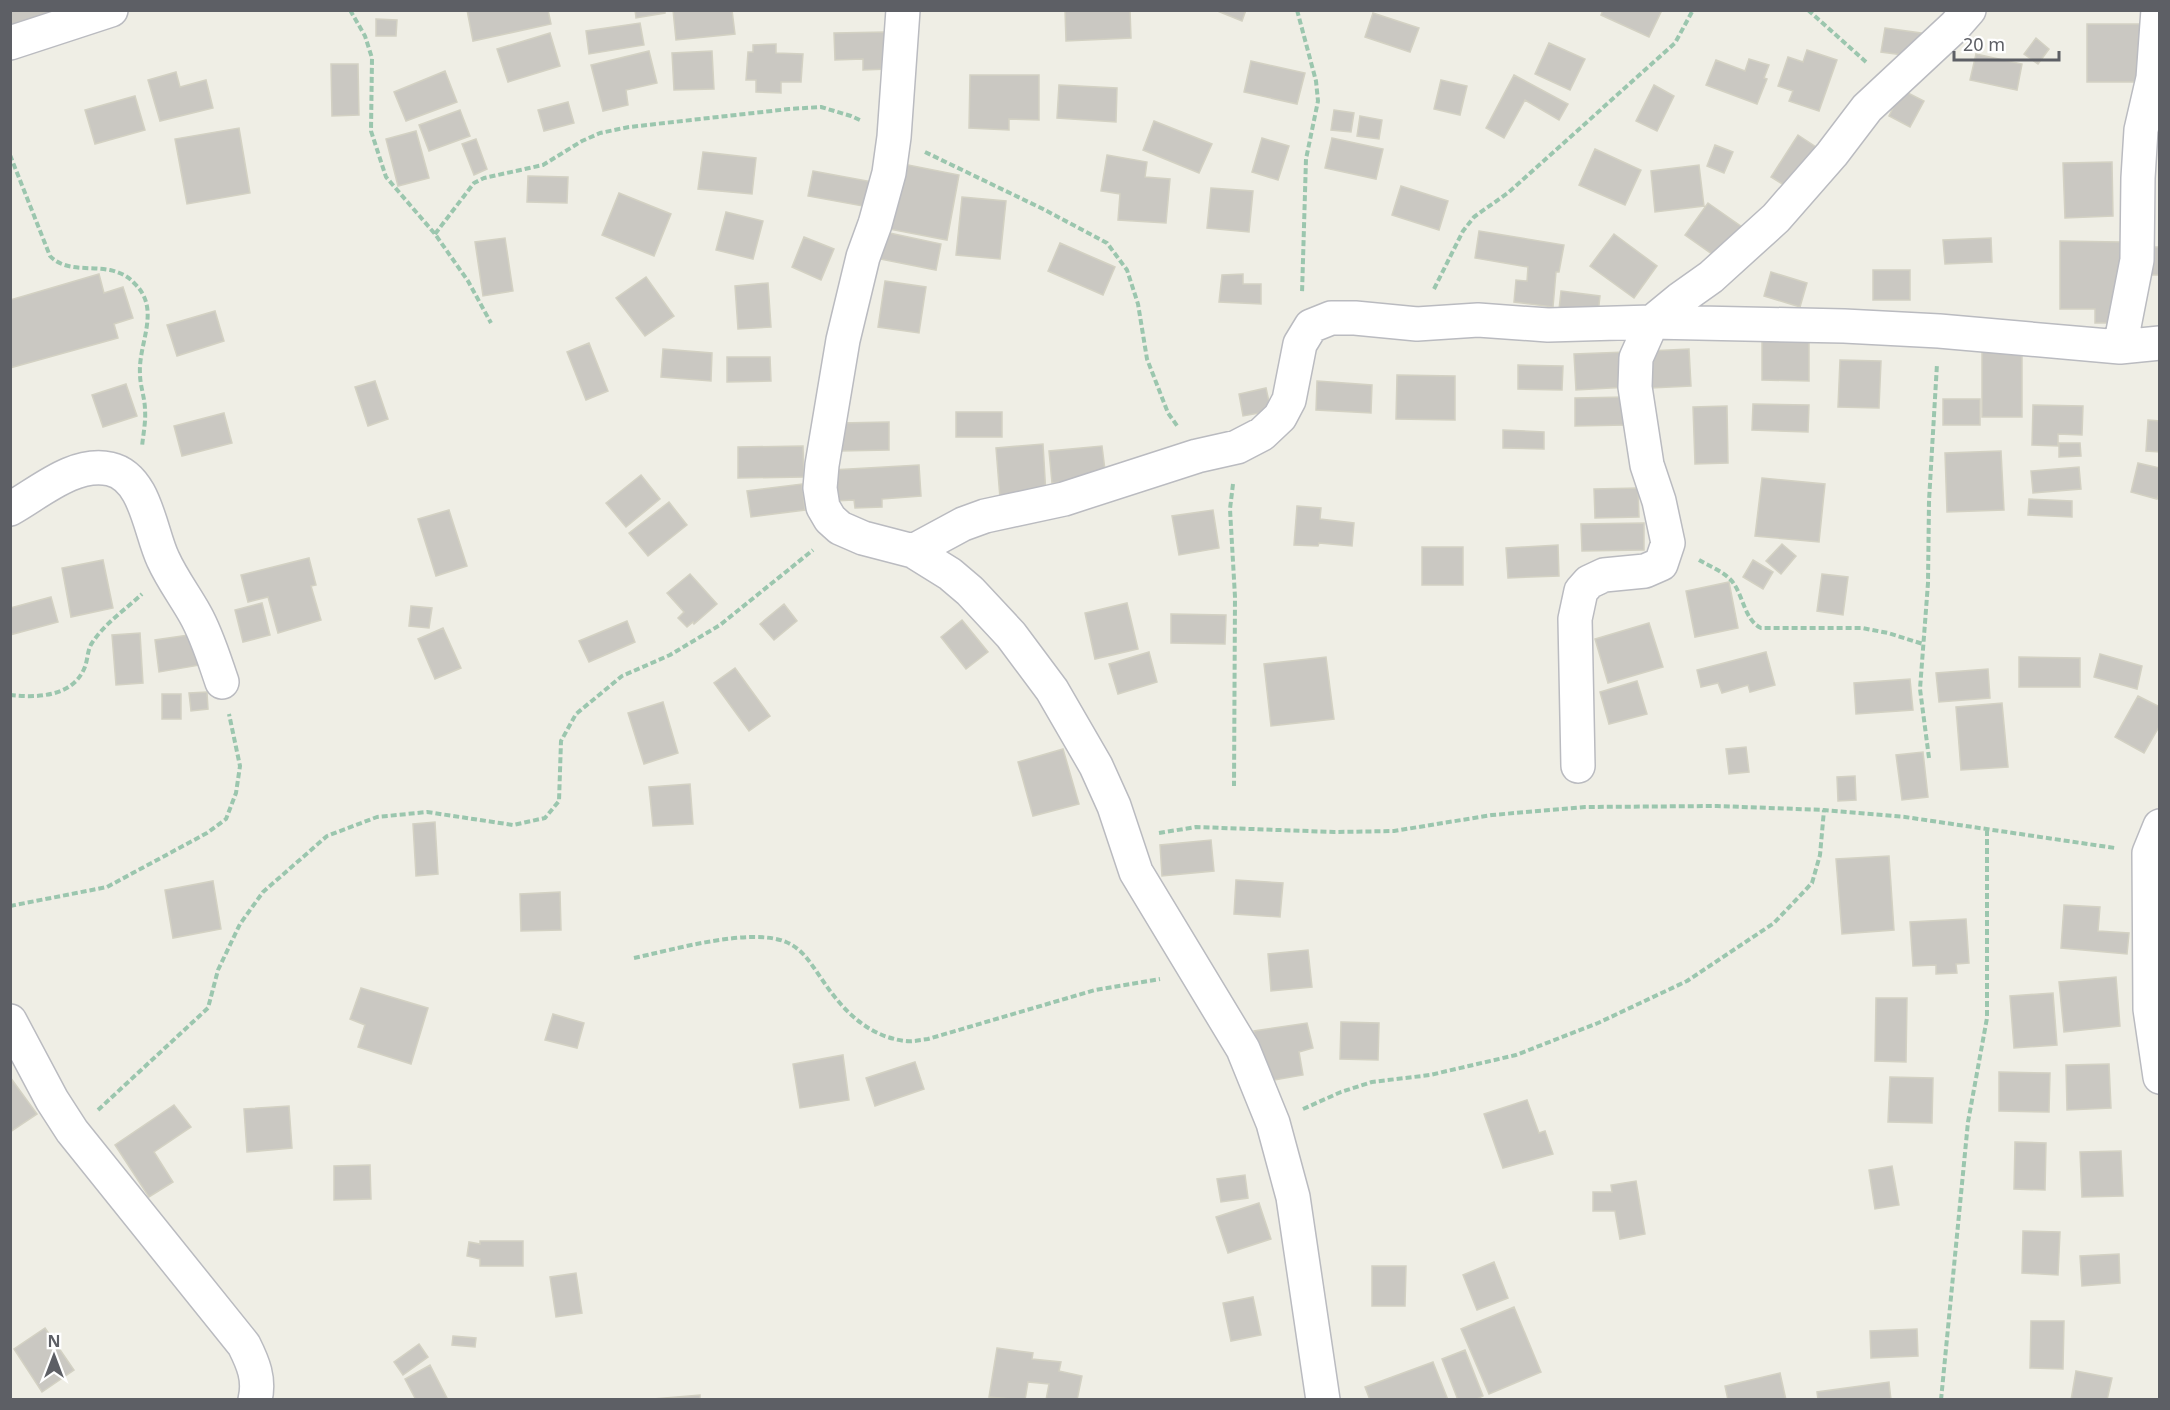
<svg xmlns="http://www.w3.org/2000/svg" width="2170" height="1410" font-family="'Noto Sans',sans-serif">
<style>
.building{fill:#cac8c2;stroke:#d3d1c3;stroke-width:1.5}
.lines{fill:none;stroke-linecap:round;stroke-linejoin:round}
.street-casing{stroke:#babbc0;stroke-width:36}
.path{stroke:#9bc6ae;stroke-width:4;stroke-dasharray:6 3;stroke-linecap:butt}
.street{stroke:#fff;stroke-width:33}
</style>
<rect width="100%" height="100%" fill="#efeee5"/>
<path class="building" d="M10,10H50L52,21L10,32Z
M467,10H548L551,24L473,41Z
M635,10H665V13L636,18Z
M673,10H732L735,34L676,40Z
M1065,10H1130L1131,38L1066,41Z
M1215,10H1246L1242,21Z
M1603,10H1662L1649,37L1601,15Z
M1373,13L1419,28L1410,52L1365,37Z
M376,19L397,20L396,36H376Z
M640,23L644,45L589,54L586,31Z
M2087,24H2141V82H2087Z
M1885,28L1921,33L1918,57L1881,52Z
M886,32L888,69L863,70V59L835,60L834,33Z
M550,33L560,66L508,82L497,49Z
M2036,38L2049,49L2038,64L2024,54Z
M1549,43L1585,59L1570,90L1535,74Z
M776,44V53L803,54L801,82H781V93L756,92V80H746L748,52H753V45Z
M1807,50L1837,60L1819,111L1789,101L1793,91L1778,86L1788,57L1803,62Z
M649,51L657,83L626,90L628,105L603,111L591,65Z
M712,51L714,89L674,90L672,53Z
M1976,54L2022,64L2017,90L1970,80Z
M1749,59L1769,65L1764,78L1767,79L1757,104L1706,85L1716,60L1745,71Z
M1251,61L1305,73L1297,104L1244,92Z
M331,64H358L359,115L332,116Z
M445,71L457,102L406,121L394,92Z
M176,72L180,87L206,80L213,108L160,121L148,80Z
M970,75H1039V120L1009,119V130L969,128Z
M1514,75L1568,104L1559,120L1525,100L1504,138L1486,128Z
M1441,80L1467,86L1460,115L1434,109Z
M1059,85L1117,88L1116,122L1057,118Z
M1654,85L1674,96L1657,131L1636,121Z
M1902,90L1924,101L1910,127L1889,116Z
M135,96L145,130L95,144L85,110Z
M568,102L574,123L544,131L538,110Z
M460,110L470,136L429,151L419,125Z
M1334,110L1354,113L1351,132L1331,130Z
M1360,116L1382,120L1379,139L1357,136Z
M1154,121L1212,144L1199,173L1143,150Z
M239,128L250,193L187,204L175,139Z
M416,131L429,178L398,186L386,139Z
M1798,135L1819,149L1792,190L1771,177Z
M1262,138L1289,146L1278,180L1252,172Z
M1332,138L1383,149L1376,179L1325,168Z
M476,139L487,169L474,175L462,144Z
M1715,145L1733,152L1724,173L1707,166Z
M1595,149L1641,170L1625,205L1579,185Z
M703,152L756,158L752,194L698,189Z
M1107,155L1147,162L1145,177L1170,179L1166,223L1118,220L1120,194L1101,191Z
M2112,162L2113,216L2065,218L2063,163Z
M903,164L959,175L947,240L889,229Z
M1699,165L1704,206L1655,212L1651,171Z
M813,171L873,182L868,207L808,196Z
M528,176L568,177L567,203L527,202Z
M1401,186L1448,201L1439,230L1392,215Z
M1211,188L1253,191L1249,232L1207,228Z
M619,193L671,214L654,256L602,235Z
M962,197L1006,201L1000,259L956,255Z
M1708,203L1742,227L1719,259L1685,235Z
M726,212L763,221L753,259L716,250Z
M1479,231L1564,245L1559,272H1556L1553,307L1514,302L1516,280L1527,281L1528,267L1475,258Z
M885,232L941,244L936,270L880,259Z
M1614,234L1657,266L1634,298L1590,266Z
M804,237L834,249L821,280L792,267Z
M505,238L513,291L483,296L475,242Z
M1991,238L1992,262L1945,264L1943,240Z
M2060,241L2120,242L2119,323H2095V309H2060Z
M1060,243L1115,267L1103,295L1048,271Z
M2143,247H2160V275H2142Z
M1873,270H1910V300H1873Z
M1771,272L1807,283L1800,307L1764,296Z
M99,274L104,293L123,287L133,318L114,324L118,338L10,368V300Z
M1243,274V284H1261V304L1219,302L1222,275Z
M646,277L674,316L645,336L616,298Z
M885,281L926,287L919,333L878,327Z
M768,283L771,327L738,329L735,286Z
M1561,291L1600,296L1597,323L1558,319Z
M215,311L224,341L177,356L167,325Z
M1762,339L1809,340V381L1762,380Z
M589,343L608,391L586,400L567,352Z
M663,349L712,353L711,381L661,377Z
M1689,349L1691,386L1651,388L1648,351Z
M1626,352L1628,387L1576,390L1574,354Z
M1982,352H2022V417H1982Z
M727,357H770L771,381L727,382Z
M1840,360L1881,361L1879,408L1838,407Z
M1518,365L1563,366L1562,390L1518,389Z
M1397,375L1455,376V420L1396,419Z
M375,381L388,419L368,426L355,387Z
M1317,381L1372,385L1371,413L1316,410Z
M126,384L137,416L103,427L92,395Z
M1266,388L1271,411L1243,416L1239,394Z
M1626,397V425L1575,426V398Z
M1943,399H1980V425H1943Z
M1753,404L1809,405L1808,432L1752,430Z
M2033,405L2083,406L2082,435L2058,434V446L2032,445Z
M1727,406L1728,463L1695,464L1693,407Z
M956,412H1002V437H956Z
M224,413L232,443L182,456L174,426Z
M2148,420L2160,421V452L2146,451Z
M889,422V450L840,451V423Z
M1503,430L1544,432V449L1503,448Z
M2059,443H2080L2081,456L2059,457Z
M1043,444L1046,495L1000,498L996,448Z
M803,446L804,477L738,478V447Z
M1102,446L1106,478L1052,483L1049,451Z
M2001,451L2004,510L1947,512L1945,453Z
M2138,463L2160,468V492L2157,499L2131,492Z
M919,465L921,496L882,499V507L855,508L854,500L834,501L832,470Z
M2079,467L2081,489L2033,493L2031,471Z
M641,475L660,499L626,527L606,503Z
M1762,478L1825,484L1819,542L1755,536Z
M802,484L805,510L751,517L747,491Z
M1638,488L1639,517L1595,518L1594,489Z
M2029,499L2072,501V517L2028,515Z
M669,502L687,525L648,556L629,533Z
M1297,506L1321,508L1320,519L1354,523L1352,546L1319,543L1318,546L1294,545Z
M449,510L467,566L436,576L418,519Z
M1213,510L1219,548L1179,555L1172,516Z
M1644,523V550L1582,551L1581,524Z
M1782,544L1796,556L1781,574L1766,561Z
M1558,545L1559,576L1508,578L1506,548Z
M1422,547H1463V585H1422Z
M309,558L316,585L311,586L321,620L278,633L268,597L248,602L241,575Z
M103,560L113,608L71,617L62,568Z
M1753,560L1773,572L1763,589L1743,577Z
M690,574L717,604L694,624L693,622L687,627L678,618L684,612L667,593Z
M1822,574L1848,577L1843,615L1817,611Z
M1729,582L1738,628L1695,637L1686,591Z
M51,597L58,622L10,635V608Z
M262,603L270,635L243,642L235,610Z
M1127,603L1138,649L1095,659L1085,613Z
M784,604L797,621L774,640L760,624Z
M411,606L432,608L429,628L409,626Z
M1171,614L1226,615L1225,644L1171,643Z
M962,620L988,652L966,669L941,637Z
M627,621L635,642L589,662L579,641Z
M1649,623L1663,667L1608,683L1595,639Z
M443,628L461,668L435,679L418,639Z
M140,633L143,683L116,685L112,635Z
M195,634L200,665L159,672L155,640Z
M1149,652L1157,682L1118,694L1109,664Z
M1766,652L1775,685L1750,692L1748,685L1722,693L1718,683L1701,687L1697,670Z
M2100,654L2142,666L2137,689L2094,677Z
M1326,657L1334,719L1271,726L1264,664Z
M2019,657L2080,658V687H2019Z
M735,668L770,716L749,731L714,683Z
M1988,669L1990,698L1939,702L1936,673Z
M1910,679L1913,710L1856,714L1854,683Z
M1637,681L1647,714L1609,724L1600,692Z
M207,692L208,709L191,711L189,693Z
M162,694H181V719H162Z
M2138,696L2160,707V725L2144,753L2115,737Z
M663,702L678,753L644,764L628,713Z
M2002,703L2008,767L1961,770L1956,707Z
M1746,747L1749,772L1729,774L1726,749Z
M1063,749L1079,804L1033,816L1018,762Z
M1923,752L1928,797L1902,800L1896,755Z
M1855,776L1856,800L1838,801L1837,777Z
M690,784L693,824L653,826L649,787Z
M435,822L438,874L416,876L413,824Z
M1211,840L1214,871L1162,876L1160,845Z
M1889,856L1894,930L1842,934L1836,859Z
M1236,880L1283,883L1280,917L1234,914Z
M213,881L221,929L173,938L165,890Z
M560,892L561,930L521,931L520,894Z
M2064,905L2100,907L2098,931L2129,933L2127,954L2061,948Z
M1966,919L1969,963L1956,964L1957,973L1936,974V965L1913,966L1910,922Z
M1308,950L1312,987L1271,991L1268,954Z
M2116,977L2120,1026L2064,1032L2059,982Z
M361,988L428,1008L411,1064L358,1047L365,1025L350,1019Z
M2053,993L2057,1045L2014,1048L2010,996Z
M1876,998H1907L1906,1062L1875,1061Z
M553,1014L584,1023L577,1048L545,1040Z
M1341,1022L1379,1023L1378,1060L1340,1059Z
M1307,1023L1313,1048L1299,1052L1303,1075L1263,1082L1254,1031Z
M843,1055L849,1100L800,1108L793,1064Z
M915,1062L924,1089L875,1106L866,1078Z
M2109,1064L2111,1108L2067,1110L2066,1065Z
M1999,1072L2050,1073L2049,1112L1999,1111Z
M10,1077L37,1114L10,1132Z
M1890,1077L1933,1078L1932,1123L1888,1122Z
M1527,1100L1539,1133L1545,1131L1553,1154L1503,1168L1484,1114Z
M174,1105L191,1127L154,1152L173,1182L149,1197L115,1145Z
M289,1106L292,1148L247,1152L244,1109Z
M2015,1142L2046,1143L2045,1190L2014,1189Z
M2121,1151L2123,1196L2082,1197L2080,1152Z
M370,1165L371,1199L334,1200V1166Z
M1892,1166L1899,1205L1875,1209L1869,1170Z
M1245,1175L1248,1198L1221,1202L1217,1179Z
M1636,1181L1645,1234L1620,1239L1615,1211H1593V1192H1612L1611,1185Z
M1259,1203L1271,1239L1228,1253L1216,1217Z
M2023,1231L2060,1232L2058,1275L2022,1273Z
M480,1241H523V1266H480V1259L467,1256L469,1242L480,1244Z
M2119,1254L2120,1283L2082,1286L2080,1256Z
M1494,1262L1508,1298L1477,1310L1463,1275Z
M1372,1266H1406L1405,1306H1372Z
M576,1273L582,1313L556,1317L550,1277Z
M1253,1297L1261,1335L1231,1341L1223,1303Z
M1514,1307L1541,1372L1489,1394L1461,1329Z
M2031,1321H2064L2063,1369L2030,1368Z
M45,1328L74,1370L42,1392L14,1349Z
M1917,1329L1918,1356L1871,1358L1870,1331Z
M453,1336L476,1338L475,1347L452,1345Z
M419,1344L428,1357L403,1375L394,1362Z
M997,1348L1033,1353L1032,1359L1061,1362L1059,1371L1082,1376L1077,1400H1046L1049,1384L1028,1382L1025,1400L989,1397Z
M1465,1350L1483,1396L1475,1400H1458L1442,1359Z
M1433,1362L1448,1400H1370L1365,1387Z
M430,1365L448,1400H416L405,1379Z
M2076,1371L2112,1378L2107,1400H2071Z
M1780,1373L1786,1400H1728L1725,1386Z
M1889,1382L1891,1400H1818L1817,1392Z
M700,1395V1400H641Z"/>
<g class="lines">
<g class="street-casing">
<path id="street" d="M903,10L894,137L889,173L875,224L863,257L843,340L822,465L820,488L823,507L830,519L840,528L863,538L913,551L950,574L970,591L1011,635L1052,690L1096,766L1114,806L1136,872L1243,1049L1273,1123L1293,1197L1323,1400
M10,43L111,10
M2120,347L2137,260L2138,178L2141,130L2153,78L2158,10
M10,509C39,493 74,461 110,469C146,477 150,532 163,559C172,579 185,596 195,614C207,635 214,659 222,682
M913,551L963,524L985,516L1064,499L1197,456L1237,447L1262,434L1280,417L1289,400L1300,344L1311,326L1331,318H1355L1417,324L1478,320L1548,325L1652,322L1844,326L1939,331L2120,347L2160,343
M1578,766L1575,619L1581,591L1589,582L1604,575L1645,571L1661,564L1668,543L1659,501L1647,465L1635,387L1636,358L1652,322L1680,299L1711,277L1776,218L1832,154L1867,108L1955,26L1969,10
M2160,826L2149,853L2150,1009L2160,1077
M10,1021L52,1100L72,1131L244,1345C253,1363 260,1379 255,1400"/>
</g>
<path class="path" d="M350,10L365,36L372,58L371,131L386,177L435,234L468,281L491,323
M1297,10L1316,81L1318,101L1306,159L1302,294
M1808,10L1866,62
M925,152L1043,209L1107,243L1127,270L1138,304L1147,359L1168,413L1178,427
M10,155L50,256C65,272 89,266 110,270C119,272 128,276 134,283C162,309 138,343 140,374C140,386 145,398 145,410C146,422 143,435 142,447
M435,234L474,183L484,178L543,165L582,141L600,133L629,127L789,109L821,107L851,116L862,121
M1434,289L1463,231L1474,217L1509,192L1675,43L1693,10
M1233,484L1230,509L1235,597L1234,786
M1699,560C1711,567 1727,573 1734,584C1744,599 1745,620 1761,628H1862L1888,633L1923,644
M10,695C36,698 72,697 84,669C88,661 87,650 92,643C104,624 126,609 142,594
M1929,758L1920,689L1928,583L1929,501L1937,364
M1159,833L1196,827L1334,832L1394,831L1492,815L1585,807L1717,806L1824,810L1905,817L2115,848
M10,906L107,887L207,833L226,819L236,793L240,766L229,714
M634,958C672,950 750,927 786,942C803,949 811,964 821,978C841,1008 866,1036 905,1041C912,1042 920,1040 928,1039L1095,990L1160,979
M1303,1109L1341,1092L1372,1082L1430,1075L1516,1055L1598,1023L1687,981L1774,923L1812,883L1820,855L1824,810
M98,1110L208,1008L218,970L240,924L263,892L327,836L377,817L427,812L513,825L545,818L559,801L561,741L576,714L622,676L670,655L720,625L813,550
M1941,1400L1968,1122L1987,1018V829"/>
<use href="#street" class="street"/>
</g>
<rect width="2170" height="1410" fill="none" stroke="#5d5f65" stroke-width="24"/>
<g transform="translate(54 1356)" stroke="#ffffff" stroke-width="4.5" paint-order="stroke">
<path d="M0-4.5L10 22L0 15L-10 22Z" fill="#5d5f65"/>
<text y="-9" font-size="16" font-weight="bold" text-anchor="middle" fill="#5d5f65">N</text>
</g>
<path d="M1954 51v9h105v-9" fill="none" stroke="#5d5f65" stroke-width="3"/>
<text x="1963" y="51" font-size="18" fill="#5d5f65" stroke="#ffffff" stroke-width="4.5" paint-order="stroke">20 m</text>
</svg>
